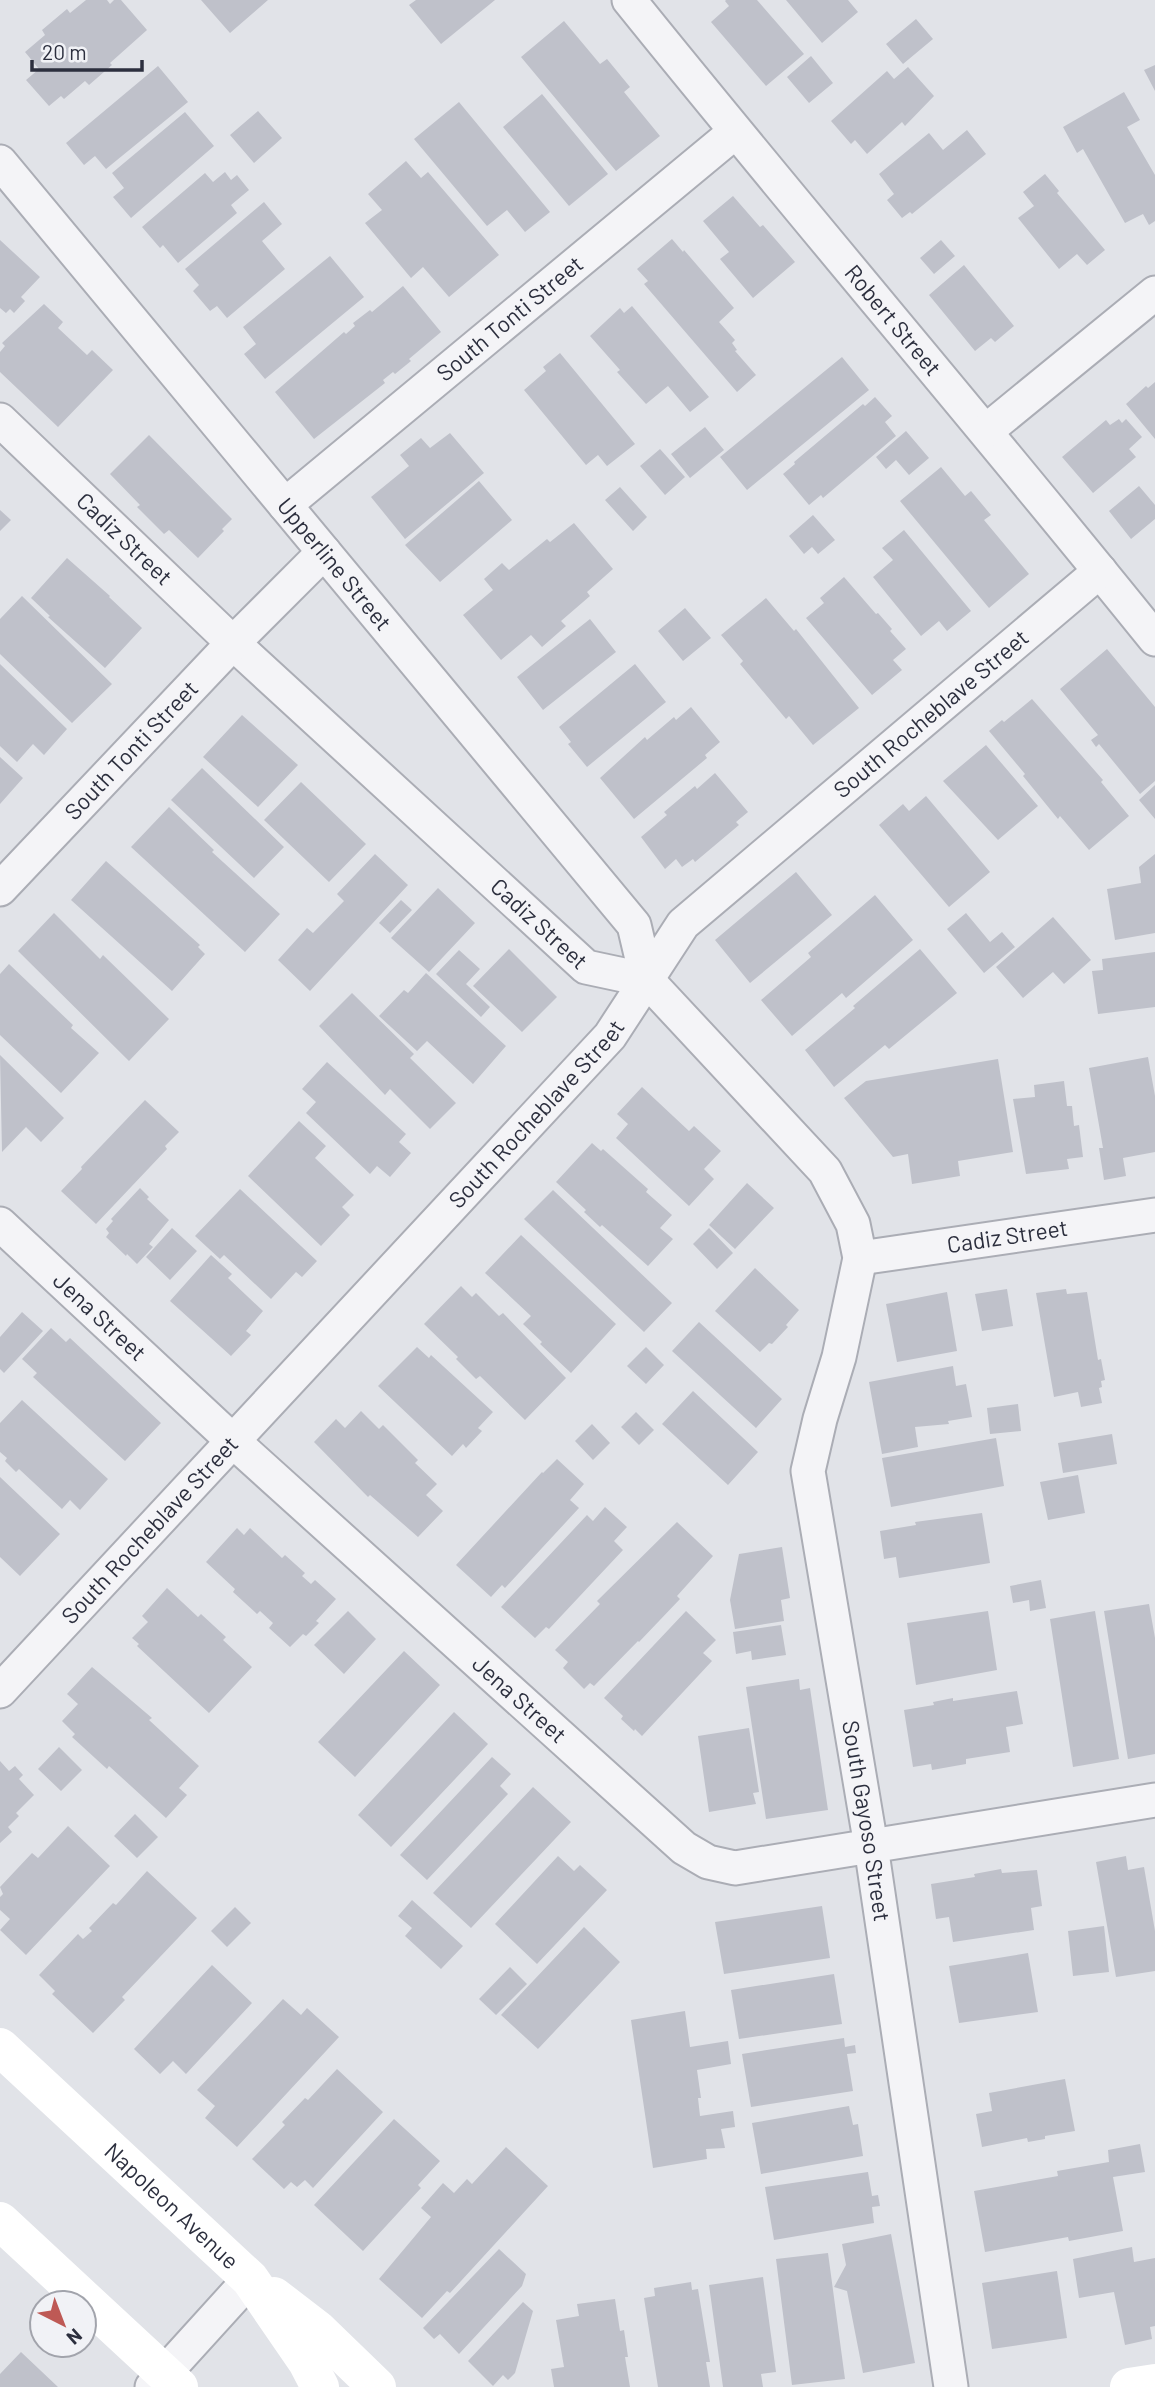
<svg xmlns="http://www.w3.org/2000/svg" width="1155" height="2387" font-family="Barlow,sans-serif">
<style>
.building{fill:#bfc1ca}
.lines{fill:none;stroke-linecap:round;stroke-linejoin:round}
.street-casing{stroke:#abadb5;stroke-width:37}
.street{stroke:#f4f4f7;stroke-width:33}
.secondary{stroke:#fff;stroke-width:38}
.labels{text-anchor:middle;stroke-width:7;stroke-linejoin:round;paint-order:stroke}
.street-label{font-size:23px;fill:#2c2f3e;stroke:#f1f2f6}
</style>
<rect width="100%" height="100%" fill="#e1e3e8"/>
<path class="building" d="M86,0H107L110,4L114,0H121L147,30L110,63L112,65L89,85L85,81L64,99L61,96L49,106L26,80L39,69L25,52L45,35L42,30L67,9L70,13Z
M201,0H268L230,33Z
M416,0H495L441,44L409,5Z
M726,0H757L804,54L766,86L711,22L729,6L725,1Z
M786,0H848L858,12L822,43Z
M916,19L933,39L903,64L886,44Z
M564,21L600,64L607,59L630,87L624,92L660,136L616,171L521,57Z
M811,56L833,83L809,103L787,77Z
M1155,65V91L1144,70Z
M158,66L188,102L106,169L95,156L84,165L66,143Z
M908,67L934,96L905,126L902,122L867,154L855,140L851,144L831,121L887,71L894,79Z
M1124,92L1140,120L1127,127L1155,175V221L1149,225L1143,214L1125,223L1083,149L1077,153L1063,127Z
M542,94L608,174L569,206L503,127Z
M459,102L550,212L525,232L507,210L487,226L414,139Z
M258,111L282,138L254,163L230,135Z
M185,112L214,146L131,218L113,197L124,188L112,173Z
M967,130L986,154L912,214L910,212L902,218L887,200L894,194L879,174L929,133L943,150Z
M406,161L421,178L428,172L499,255L449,297L423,267L411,278L365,223L382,210L368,194Z
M225,172L231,180L237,175L249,190L231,205L237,213L178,263L163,245L160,248L142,227L205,173L213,182Z
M1045,174L1059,191L1057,193L1105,250L1087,265L1077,254L1059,269L1018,218L1034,206L1023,192Z
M733,196L760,227L763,225L795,262L753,298L720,259L729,252L703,221Z
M264,202L282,224L262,241L285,269L227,318L217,306L210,311L193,291L199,285L185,269Z
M672,239L683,252L684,250L734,308L719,322L735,340L732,343L737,350L735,351L756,375L737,392L644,284L648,281L637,269Z
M0,240L40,277L21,297L25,301L14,313L10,309L6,313L0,308Z
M941,240L955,256L934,274L920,258Z
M330,256L364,297L265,379L244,354L256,344L243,327Z
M964,265L1014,326L995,342L991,338L975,351L929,295Z
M403,286L441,332L409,359L411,361L395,374L393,372L383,380L385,383L314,439L275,392L344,332L346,334L355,326L353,323L370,310L372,312Z
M44,304L63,322L58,328L87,355L92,350L113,370L58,427L0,372V352L5,346L2,343Z
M632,306L709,397L690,412L668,386L646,404L617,372L620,370L590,336L620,308L624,313Z
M560,353L635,444L607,466L598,455L586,465L524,390L546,371L543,367Z
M842,357L869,390L747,490L720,457Z
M1155,382V439L1126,404L1146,386L1148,388Z
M875,397L892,416L885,422L896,436L823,498L821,495L809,505L783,474L795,464L794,462L863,404L865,406Z
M1119,419L1122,423L1126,419L1142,437L1129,449L1136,457L1093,493L1062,457L1106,420L1110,425Z
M705,427L724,450L690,478L671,454Z
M906,431L929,458L909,475L896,460L886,469L876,457Z
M450,433L484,473L405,539L371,497L409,466L400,455L421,438L430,448Z
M149,435L232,519L222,529L224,531L198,558L169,530L164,534L137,507L140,505L110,474Z
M660,449L685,477L665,495L640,466Z
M941,467L965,496L971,491L991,515L984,520L1029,574L989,608L900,501Z
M479,481L512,520L440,582L405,545Z
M1139,486L1155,505V519L1131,539L1109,511Z
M620,487L647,517L633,531L605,500Z
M0,510L11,520L0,531Z
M813,515L835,540L818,554L812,547L804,554L789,536Z
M574,523L613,569L587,592L590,596L561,621L566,626L542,647L531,635L501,660L463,615L493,590L484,579L502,563L509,570L547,539L550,542Z
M904,530L971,611L947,631L939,621L921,636L873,577L893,560L882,548Z
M67,558L110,596L109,597L142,628L105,668L48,617L50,616L31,598Z
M844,577L876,614L878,613L892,629L890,631L906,649L893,660L902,670L872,695L806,618L824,603L820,598Z
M22,596L112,684L72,723L0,654V619Z
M766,598L794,631L796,629L859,708L813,745L789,716L786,719L740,664L743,661L721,635Z
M685,608L711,638L683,661L658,631Z
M590,619L616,652L543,710L517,677Z
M1107,649L1155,707V781L1140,794L1099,744L1096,747L1091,740L1098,735L1060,689Z
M0,664L67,729L44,755L33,744L17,762L0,746Z
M635,664L666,702L587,767L568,744L571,742L559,727Z
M1032,699L1103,780L1101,782L1129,816L1089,850L1060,816L1058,819L1023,776L1025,774L989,731L1002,720L1004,722Z
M691,707L720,742L705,755L707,758L634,819L600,778L645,737L647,740L674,717L676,720Z
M242,715L298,765L258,807L203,757Z
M986,745L1038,806L998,840L943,781Z
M0,757L23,778L0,804Z
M202,768L284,847L254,878L171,800Z
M715,773L748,812L736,822L739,825L695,862L693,859L682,867L676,859L665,869L641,837L667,815L664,812L695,786L697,789Z
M301,782L366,844L329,882L264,820Z
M1155,785V819L1139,800Z
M926,796L990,872L949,907L879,825L903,804L909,811Z
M169,807L214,850L212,852L280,914L245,952L131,847Z
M375,854L408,885L310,991L278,960L307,928L313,933L344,901L337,894Z
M1155,854V933L1115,940L1107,889L1141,883L1139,867Z
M106,861L200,945L198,947L205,954L172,991L71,900Z
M796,872L832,915L750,983L715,940Z
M438,888L475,923L429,972L391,938Z
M875,895L913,940L846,998L842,993L792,1036L761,1000L811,957L808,953Z
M401,900L412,910L390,933L379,923Z
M54,913L100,959L103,955L169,1019L129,1061L18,951Z
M966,913L990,942L1002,932L1015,947L984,973L947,929Z
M1053,917L1091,960L1064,984L1053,972L1023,998L996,967Z
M509,949L557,997L522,1032L473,986Z
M920,949L957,993L889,1049L885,1045L834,1087L805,1050L855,1008L853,1006Z
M459,950L480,969L466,984L490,1007L481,1017L436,974Z
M1155,952V1007L1098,1014L1092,971L1103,970L1102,959Z
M9,964L73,1025L71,1028L99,1053L61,1093L0,1035V974Z
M426,973L506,1046L473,1084L427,1041L417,1051L379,1016L404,990L408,993Z
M352,993L414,1054L410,1058L456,1103L430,1129L390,1089L385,1095L319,1026Z
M0,1055L64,1118L41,1142L26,1127L2,1152Z
M1148,1057L1155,1096V1152L1123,1158L1126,1176L1104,1180L1099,1148H1103L1089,1068Z
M998,1059L1013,1152L958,1161L960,1176L912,1184L908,1154L893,1157L844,1098L866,1081Z
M327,1062L406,1134L399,1142L411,1153L390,1177L377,1166L370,1174L306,1113L316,1102L302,1089Z
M1064,1081L1067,1106H1072L1074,1126L1079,1125L1083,1157L1067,1159L1069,1169L1026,1174L1013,1099L1035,1097L1034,1085Z
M642,1087L689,1131L694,1126L721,1151L704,1169L714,1179L689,1206L616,1138L628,1124L617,1114Z
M145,1100L179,1132L165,1146L167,1149L96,1224L61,1191L82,1169L81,1167Z
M299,1121L326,1146L315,1158L354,1195L342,1207L350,1215L321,1246L248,1176Z
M592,1143L601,1151L603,1149L648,1189L646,1192L672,1215L660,1228L673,1239L648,1266L602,1225L600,1227L584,1212L586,1210L556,1182Z
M747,1183L774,1208L735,1249L709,1225Z
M140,1188L149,1197L147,1199L169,1220L149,1244L153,1247L137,1264L127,1254L126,1256L106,1237L109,1233L106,1229L113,1221L111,1219Z
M240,1189L317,1261L302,1277L296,1272L271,1299L224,1255L220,1259L195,1236Z
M553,1190L672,1303L644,1332L524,1219Z
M172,1228L197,1251L170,1280L146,1257Z
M709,1228L733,1253L717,1269L693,1244Z
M521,1235L616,1324L571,1373L540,1344L542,1342L523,1324L531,1316L485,1273Z
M211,1255L232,1274L228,1278L263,1311L246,1331L251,1335L231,1356L170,1301Z
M755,1268L799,1310L786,1325L788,1327L772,1344L769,1343L760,1352L715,1311Z
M461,1286L472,1297L476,1293L499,1316L503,1313L566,1378L525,1420L480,1376L476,1379L456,1359L458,1357L424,1324Z
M1007,1289L1013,1326L982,1331L975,1294Z
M1066,1289L1067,1294L1087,1292L1098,1360L1101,1359L1105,1380L1101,1381L1102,1387L1099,1388L1102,1403L1081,1407L1078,1392L1054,1397L1036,1293Z
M947,1292L957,1351L897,1362L886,1304Z
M22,1312L43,1331L4,1373L0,1369V1337Z
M699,1322L782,1399L756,1428L672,1351Z
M51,1328L66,1342L70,1338L161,1423L125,1461L33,1377L37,1373L22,1359Z
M417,1347L429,1358L431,1355L493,1412L478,1428L482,1431L466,1448L463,1444L452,1456L378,1386Z
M646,1347L664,1365L646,1384L627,1366Z
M953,1366L956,1386L966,1384L972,1417L948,1421L949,1424L915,1427L918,1447L882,1454L869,1382Z
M693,1391L758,1452L728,1485L662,1424Z
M22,1400L108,1479L80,1510L70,1500L62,1509L19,1469L16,1472L5,1461L7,1458L0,1452V1423Z
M1018,1404L1021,1431L990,1434L987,1408Z
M361,1411L379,1429L383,1425L418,1460L415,1463L437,1484L426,1495L443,1511L418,1537L370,1495L368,1497L314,1442L336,1419L345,1428Z
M636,1412L654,1430L639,1445L621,1427Z
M592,1424L610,1443L593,1460L575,1441Z
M1112,1434L1117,1464L1063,1473L1058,1443Z
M996,1438L1004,1486L891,1507L882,1458Z
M557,1459L584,1484L570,1500L579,1508L505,1588L502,1585L491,1597L456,1565L542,1472L543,1473Z
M1078,1475L1085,1513L1048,1520L1040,1482Z
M0,1477L60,1534L20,1576L0,1557Z
M605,1507L627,1527L614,1541L623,1550L549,1629L546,1627L535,1638L501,1607L587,1515L593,1521Z
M982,1513L990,1563L899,1578L896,1557L884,1559L880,1531L916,1525L915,1522Z
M677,1522L713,1556L677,1596L680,1599L639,1642L638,1641L594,1686L590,1683L584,1689L563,1668L568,1662L555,1650L600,1604L597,1601Z
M237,1528L244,1535L250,1528L282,1558L285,1555L305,1573L302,1576L311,1584L315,1580L336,1599L316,1621L319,1623L306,1636L303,1634L290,1647L269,1628L273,1623L260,1611L257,1614L233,1592L235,1589L206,1562Z
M782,1547L790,1598L781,1600L784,1621L735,1629L730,1600L739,1554Z
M1041,1580L1046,1608L1030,1611L1029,1600L1013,1603L1010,1586Z
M167,1588L198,1617L201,1614L226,1637L223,1640L252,1667L209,1713L137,1646L139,1644L132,1638L148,1622L142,1616Z
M1149,1604L1155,1638V1754L1128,1759L1104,1611Z
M348,1611L376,1639L344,1674L314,1645Z
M686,1611L716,1640L703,1653L712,1661L642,1736L635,1729L634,1731L621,1719L623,1716L604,1698Z
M988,1611L997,1670L916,1685L907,1623Z
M1095,1611L1119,1759L1073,1767L1050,1619Z
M781,1625L786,1655L752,1660L751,1651L736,1654L733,1632Z
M404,1651L440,1685L355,1777L318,1742Z
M92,1667L152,1718L149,1720L199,1766L179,1788L187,1795L166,1818L109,1766L107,1769L72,1737L75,1734L62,1721L78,1704L67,1694Z
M799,1679L800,1690L810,1688L828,1810L766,1819L746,1687Z
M1017,1691L1023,1724L1006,1727L1010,1752L966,1759V1764L932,1770L931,1764L913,1767L904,1710L934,1705L933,1702L953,1698V1701Z
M454,1712L488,1744L391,1847L358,1815Z
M749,1728L759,1792L753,1793L756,1804L709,1812L698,1736Z
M59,1747L82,1770L61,1791L38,1769Z
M492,1757L511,1774L500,1786L508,1794L427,1880L400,1855Z
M0,1761L9,1771L15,1766L23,1775L19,1779L34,1795L16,1813L19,1816L8,1827L12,1832L0,1843Z
M533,1787L571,1822L471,1928L433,1893Z
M135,1814L158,1837L137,1858L114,1836Z
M68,1826L110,1866L26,1955L0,1930L10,1919L0,1910V1897L3,1894L0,1887L32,1853L38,1858Z
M558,1856L574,1871L580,1865L607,1890L537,1964L495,1924Z
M1126,1856L1128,1870L1144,1867L1155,1931V1971L1116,1977L1096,1862Z
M1001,1869L1002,1873L1037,1870L1042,1906L1031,1908L1034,1930L953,1942L949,1917L936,1919L931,1884L975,1877L974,1874Z
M147,1871L197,1918L122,1997L125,2000L93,2033L52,1994L55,1991L39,1975L78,1934L83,1939L92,1931L89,1928L113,1903L116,1905Z
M412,1900L463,1946L441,1969L405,1936L412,1928L398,1916Z
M822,1906L830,1958L724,1974L715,1922Z
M235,1907L251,1923L227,1947L211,1931Z
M1104,1926L1109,1972L1073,1976L1068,1931Z
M584,1927L620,1962L538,2049L501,2015Z
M1028,1953L1038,2012L959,2023L949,1966Z
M212,1965L252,2003L186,2074L173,2061L160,2074L134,2049Z
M510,1967L527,1984L496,2015L479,1999Z
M834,1974L842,2024L739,2039L731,1990Z
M283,1999L301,2015L307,2008L339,2037L237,2147L205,2118L215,2106L197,2090Z
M685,2011L690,2047L728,2041L731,2064L697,2070L701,2098H698L700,2116L733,2111L735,2127L721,2129L725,2148L706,2149L707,2159L653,2168L631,2020Z
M844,2038L845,2047L855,2045L856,2053L847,2054L853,2091L751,2107L742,2054Z
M337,2069L383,2112L313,2188L305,2180L297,2187L291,2182L284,2189L252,2159L285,2125L282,2122L305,2098L308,2100Z
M1065,2079L1075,2131L1045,2136V2139L1028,2142L1027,2138L982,2147L976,2114L992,2111L989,2093Z
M849,2106L853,2125L858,2124L863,2156L761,2174L752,2123Z
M394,2119L440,2161L418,2185L421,2188L363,2251L314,2205Z
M1140,2144L1145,2172L1113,2177L1123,2231L1069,2241L1068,2237L985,2252L974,2191L1058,2176L1057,2171L1109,2162L1108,2150Z
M506,2147L548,2186L450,2293L447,2291L422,2318L379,2279L431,2217L421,2208L443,2183L454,2193L467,2179L472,2184Z
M868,2172L872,2196L878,2195L880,2206L872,2207L874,2223L774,2240L765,2187Z
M891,2234L915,2363L863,2373L847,2291L834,2287L846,2265L842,2244Z
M1132,2247L1134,2262L1155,2258V2326L1150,2327L1152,2339L1125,2345L1114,2292L1079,2298L1073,2259Z
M499,2249L526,2274L522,2286L459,2354L440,2334L434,2339L423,2328Z
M828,2253L845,2379L792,2385L776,2259Z
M1057,2271L1067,2338L992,2349L982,2283Z
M763,2277L776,2372L761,2374L763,2387H723L709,2285Z
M691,2282L692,2290L698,2289L710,2362H706L710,2387H658L644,2298L655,2296L654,2288Z
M615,2299L620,2331L624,2330L628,2357H625L630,2387H554L551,2369L564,2367L556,2320L579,2316L577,2304Z
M523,2302L533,2311L515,2373L508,2380L503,2375L493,2386L468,2361Z
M21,2352L58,2387H0V2374Z"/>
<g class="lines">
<g class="street-casing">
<g id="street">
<path id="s1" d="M629,0C802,215 982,424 1155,639"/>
<path id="s2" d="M0,162L634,925L647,980"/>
<path id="s3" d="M0,420L233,643L586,967L647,980L825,1171L853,1224L860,1258L839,1357L820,1419L808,1471L871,1846L951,2387"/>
<path d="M986,431L1155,293"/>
<path id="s4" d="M285,505L735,132"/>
<path id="s5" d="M0,889L233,643L324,552"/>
<path id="s6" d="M0,1224L234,1442L684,1848L708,1862L735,1868L1155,1800"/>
<path id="s7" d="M860,1258L1155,1215"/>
<path id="s8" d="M0,1691L610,1036L683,924L1100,571"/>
<path d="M152,2387L250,2279"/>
</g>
</g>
<use href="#street" class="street"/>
<g class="secondary">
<path id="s9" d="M0,2047L250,2279L307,2362L320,2387"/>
<path d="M0,2221L179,2387"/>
<path d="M274,2296L317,2329L377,2387"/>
<path d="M1129,2387L1155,2383"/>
</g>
</g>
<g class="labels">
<g class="street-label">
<text dy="8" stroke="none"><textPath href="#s4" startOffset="292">South Tonti Street</textPath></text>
<text dy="8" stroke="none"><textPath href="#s1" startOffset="415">Robert Street</textPath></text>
<text dy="8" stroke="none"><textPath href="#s3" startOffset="172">Cadiz Street</textPath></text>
<text dy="8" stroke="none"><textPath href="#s2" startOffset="523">Upperline Street</textPath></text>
<text dy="8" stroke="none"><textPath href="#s8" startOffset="1354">South Rocheblave Street</textPath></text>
<text dy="8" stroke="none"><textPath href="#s5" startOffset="191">South Tonti Street</textPath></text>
<text dy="8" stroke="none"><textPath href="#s3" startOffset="738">Cadiz Street</textPath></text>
<text dy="8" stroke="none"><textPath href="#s8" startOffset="788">South Rocheblave Street</textPath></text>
<text dy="8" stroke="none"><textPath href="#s7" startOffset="149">Cadiz Street</textPath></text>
<text dy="8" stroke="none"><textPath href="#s6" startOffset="136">Jena Street</textPath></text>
<text dy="8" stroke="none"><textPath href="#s8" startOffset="220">South Rocheblave Street</textPath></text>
<text dy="8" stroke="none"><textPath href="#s6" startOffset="704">Jena Street</textPath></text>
<text dy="8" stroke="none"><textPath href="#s3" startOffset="1794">South Gayoso Street</textPath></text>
<text dy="8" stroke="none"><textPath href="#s9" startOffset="234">Napoleon Avenue</textPath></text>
</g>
</g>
<g transform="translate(63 2324) rotate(138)"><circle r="33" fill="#f1f2f6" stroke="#a2a4ac" stroke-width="2"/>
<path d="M0-5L12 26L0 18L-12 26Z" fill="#be5955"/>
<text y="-10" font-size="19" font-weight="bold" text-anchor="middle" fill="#2c2f3e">N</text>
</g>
<path d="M32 60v10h110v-10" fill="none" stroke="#2c2f3e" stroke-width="3.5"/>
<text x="42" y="60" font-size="21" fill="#2c2f3e" stroke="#f1f2f6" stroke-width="5" paint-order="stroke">20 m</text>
</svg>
